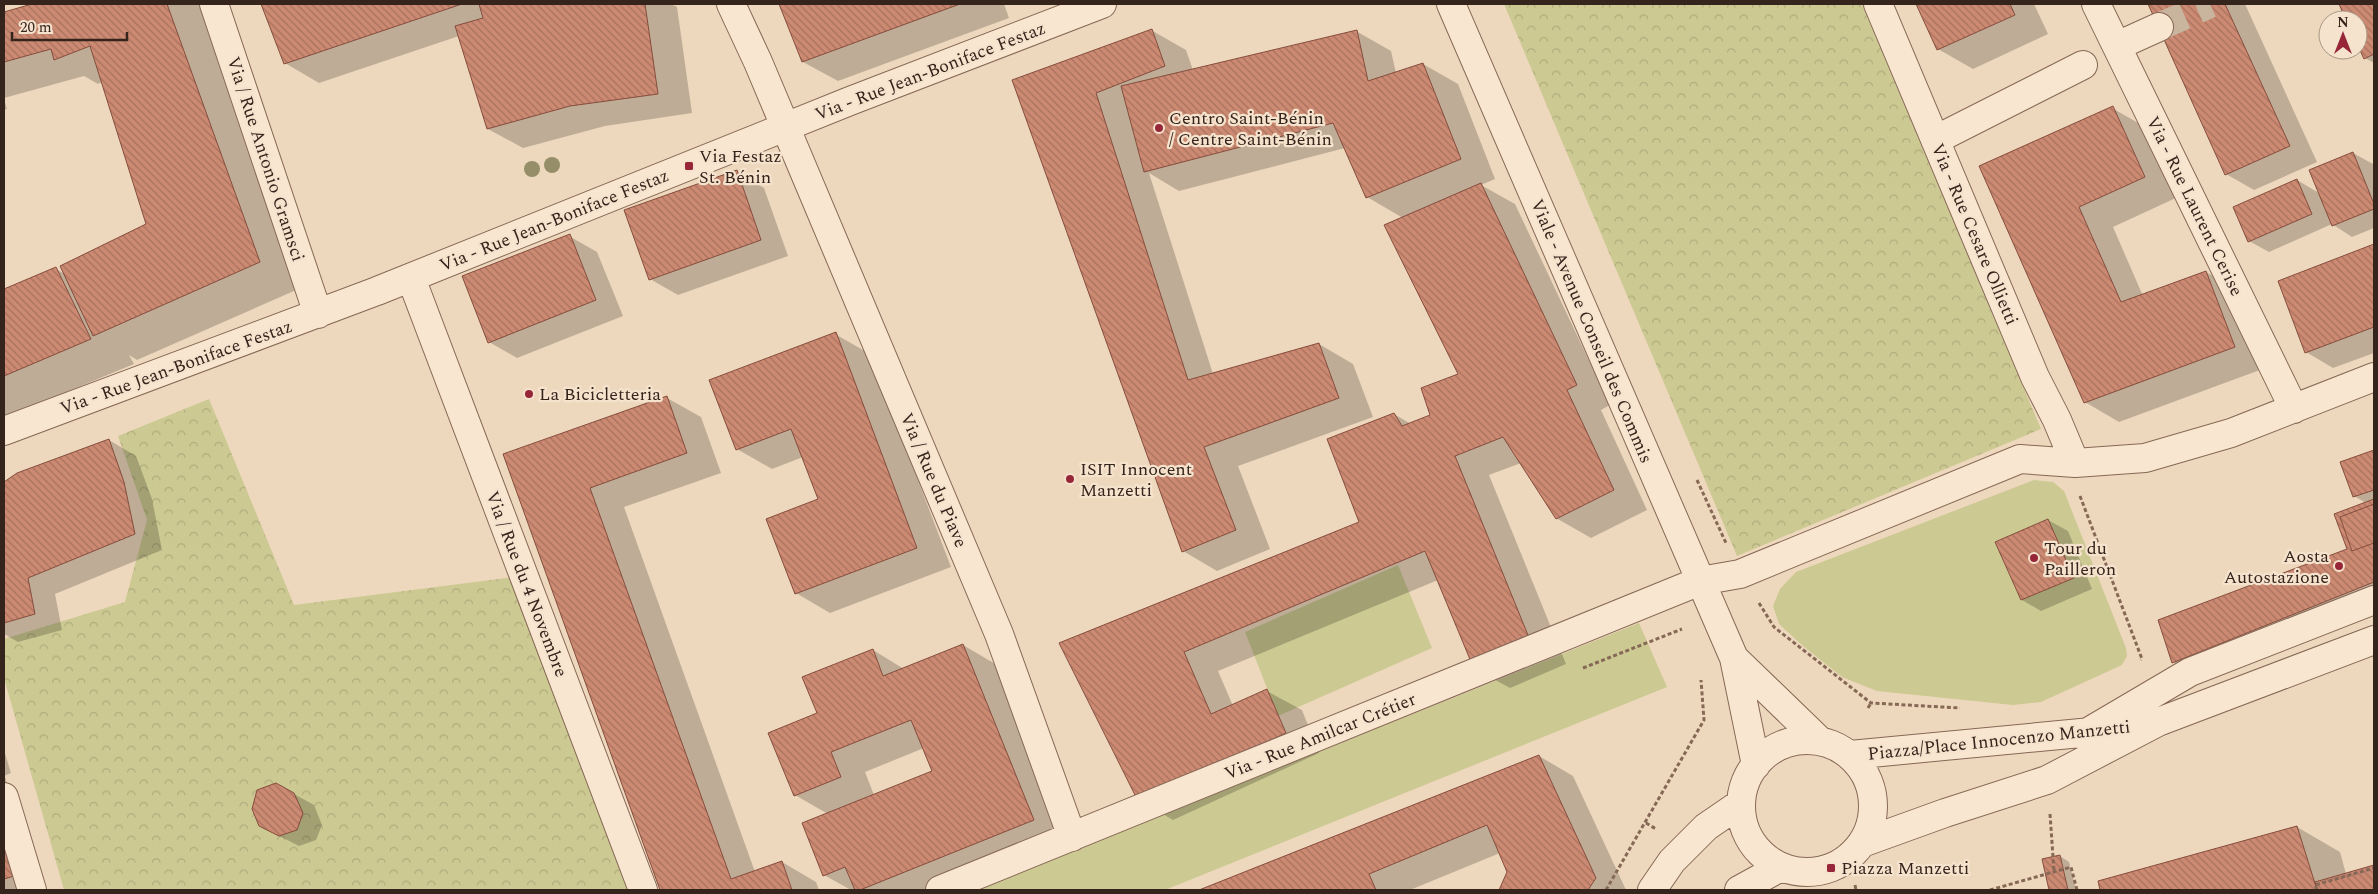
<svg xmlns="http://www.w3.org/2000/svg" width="2378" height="894" font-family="Spectral,serif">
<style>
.forest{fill:url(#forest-crowns)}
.garden{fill:#ccc992}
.shadow{fill:#0003;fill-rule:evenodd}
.building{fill:url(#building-back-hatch);stroke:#854d3c}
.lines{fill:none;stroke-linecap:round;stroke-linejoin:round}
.minor-tunnel{stroke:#c9b49d;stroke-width:28;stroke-dasharray:28 14;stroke-linecap:butt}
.minor-casing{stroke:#866856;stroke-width:30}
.path{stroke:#866856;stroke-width:3;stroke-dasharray:4 2.5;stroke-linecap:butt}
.minor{stroke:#f9e6d0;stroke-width:28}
.tree{fill:#958e68}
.poi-dot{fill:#962638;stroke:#f5e3cd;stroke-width:2}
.labels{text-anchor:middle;stroke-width:4.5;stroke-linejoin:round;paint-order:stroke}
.street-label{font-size:18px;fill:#35241b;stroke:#f5e3cd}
.poi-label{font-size:18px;fill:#35241b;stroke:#f5e3cd;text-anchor:start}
</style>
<defs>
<pattern id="forest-crowns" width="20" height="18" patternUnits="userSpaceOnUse" patternTransform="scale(1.25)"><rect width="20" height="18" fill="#ccc992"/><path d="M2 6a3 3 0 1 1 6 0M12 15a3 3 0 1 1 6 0" fill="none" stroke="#b0ac7d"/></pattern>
<pattern id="building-back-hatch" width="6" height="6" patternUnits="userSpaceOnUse" patternTransform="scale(1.25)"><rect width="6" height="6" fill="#cd8a73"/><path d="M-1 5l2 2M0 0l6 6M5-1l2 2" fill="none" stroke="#a7715e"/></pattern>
</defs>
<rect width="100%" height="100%" fill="#eed8bd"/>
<path class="forest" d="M1504,4H1862L2041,429L1737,556Z
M209,399L294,605L514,577L630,890H64L4,678V639L125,602L147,520L118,436Z"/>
<path class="garden" d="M2034,480L2053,482L2064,491L2126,648L2127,656L2122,665L2041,702L2013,705L1877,691L1842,677L1803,646L1779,624L1773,606L1780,589L1796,572Z
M1398,565L1432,648L1278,716L1245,632Z
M1639,623L1667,687L1165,890H976Z"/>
<path class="shadow" d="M36,4H201L303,287L137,360L129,355L134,364L4,418V290L56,269L65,274L147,225L102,82L98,84L84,76L4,98V13Z
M262,4H671L677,7L692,113L605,126L523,148L488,129L459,36L319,83L285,63Z
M780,4H1004L1009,18L838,81L803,62Z
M1917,4H2034L2048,34L1973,69L1938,49Z
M2149,4H2245L2317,162L2254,190L2226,174Z
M2340,4H2374V63L2365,58L2358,43V20H2348Z
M1151,30L1186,50L1193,70L1356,31L1391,51L1396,73L1423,64L1458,84L1495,179L1481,185L1515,204L1610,405L1601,410L1647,510L1591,538L1556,518L1521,463L1489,475L1566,664L1510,688L1475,669L1438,580L1218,671L1233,706L1267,691L1302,710L1319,753L1173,820L1139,800L1061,643L1361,523L1394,414L1411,424L1432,416L1459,375L1403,218L1367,197L1345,148L1179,191L1149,173L1213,374L1319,344L1353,364L1373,417L1238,466L1270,549L1217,571L1183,551L1014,81Z
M4,99L7,109L4,110Z
M2112,108L2147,128L2178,197L2113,227L2143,296L2206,272L2241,292L2268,367L2119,422L2085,402L1981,166Z
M2353,153L2373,164L2374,168V228L2352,237L2332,224L2269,252L2249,241L2297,180L2319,193Z
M737,172L764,188L788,256L678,295L650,279Z
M569,236L597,252L623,316L517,358L489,342Z
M2374,246V353L2333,368L2306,352L2280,281Z
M835,334L870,354L951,567L830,613L796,593L819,500L803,457L772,469L737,449Z
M667,398L701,417L721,473L624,507L755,872L782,862L816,882L819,890H661L505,455Z
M109,440L136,456L152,499L162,550L55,594L62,630L18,642L4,634V484L17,474Z
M2374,451V591L2183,668L2173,662L2349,550L2366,503L2354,496L2342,463Z
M2048,520L2068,531L2092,589L2041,611L2022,600Z
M963,645L997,665L1068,840L943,890H851L824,875L828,814L795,795L818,714L873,650L904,669ZM924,748L933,772L874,795L865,772Z
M4,750L11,773L4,776Z
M1539,756L1573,776L1626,890H1500L1509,872L1500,853L1410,890H1202Z
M4,777H5L41,890H4Z
M294,794L314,805L322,825L316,840L299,846L260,826Z
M2297,827L2340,852L2346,874L2374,866V890H2102L2099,882Z
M2060,856L2069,862L2076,890H2051L2043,860Z"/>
<path class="building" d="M32,4H167L260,262L93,336L60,266L146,224L90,46L54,60L51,49L4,62V12Z
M261,4H462L284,64Z
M479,4H645L658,94L570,106L487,129L455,26L483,18Z
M779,4H960L802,62Z
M1916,4H2010L2015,15L1937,50Z
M2148,4H2225L2290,146L2225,175Z
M2339,4H2374V54L2364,59L2358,46V20H2346Z
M1152,29L1165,66L1096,93L1188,380L1319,343L1339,398L1204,447L1236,530L1182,552L1012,80Z
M1357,30L1368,81L1423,63L1461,159L1366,198L1333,123L1144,172L1121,86Z
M2113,106L2145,177L2079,207L2121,302L2206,271L2235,347L2084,403L1979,166Z
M2353,152L2374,204V209L2332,226L2309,170Z
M737,170L761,240L649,280L624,210Z
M2297,179L2312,214L2248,242L2233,207Z
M1481,183L1577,385L1567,390L1614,490L1556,519L1503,437L1455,456L1532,645L1474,669L1425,551L1184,652L1211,714L1267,689L1286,733L1138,801L1059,643L1359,522L1327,439L1394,413L1402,426L1430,415L1421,388L1458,374L1384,225Z
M570,234L596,300L488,343L462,276Z
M2374,244V327L2305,353L2278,281Z
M56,267L91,339L4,376V289Z
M836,332L917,548L795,594L766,519L818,499L791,429L736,450L709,380Z
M667,396L687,453L590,488L731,879L782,861L792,890H660L503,454Z
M109,439L124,482L135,534L28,578L35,614L4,623V482L17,473Z
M2374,450V490L2353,497L2340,462Z
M2374,499V582L2172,663L2158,620L2347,549L2334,514Z
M2374,504V543L2352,551L2340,517Z
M2048,519L2074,578L2021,600L1995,542Z
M963,644L1034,820L860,890H855L845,867L823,876L802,823L932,771L911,720L831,752L841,777L794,796L768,733L817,713L802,677L873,649L883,676Z
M1539,755L1596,878L1588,890H1499L1507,872L1487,825L1369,874L1376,890H1199Z
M276,783L294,793L303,813L297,830L279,836L259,826L252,809L257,790Z
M2297,826L2317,890H2100L2098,881Z
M4,844L14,876L4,879Z
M2060,855L2068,890H2049L2042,859Z
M2374,865V890H2317L2315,882Z"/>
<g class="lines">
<path class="minor-tunnel" d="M2159,27L2210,4"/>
<g class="minor-casing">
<path id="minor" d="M214,4L318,314
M731,4L758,62L999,634L1072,837
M1451,4L1734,658L1756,765
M1878,4L2035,377L2057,420L2075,463
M2096,4L2294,409
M2117,46L2159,27
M1935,140L2083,65
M411,278L643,890
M4,431L377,291L850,101L1102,4
M1734,658L1820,741
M2083,735L2190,672L2374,600
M1741 806a66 66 0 1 1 132 0a66 66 0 1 1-132 0Z
M1850,755L2102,731
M4,797L32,890
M1862,843L1945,813L2047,780L2158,722L2374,640
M940,890L1700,581L1740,574L2020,459L2075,463L2145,458L2231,433L2374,377
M1652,890L1672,861L1706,827L1741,803
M1739,890L1781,867"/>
</g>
<path class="path" d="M1697,480L1726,543
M2080,496L2142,659L2141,660
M1759,603L1774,627L1871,703L1960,708
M1583,668L1682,629
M1868,708L1871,703
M2050,814L2054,871
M1646,823L1656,829
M1855,885L1856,890
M1606,890L1704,720L1701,680
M1990,890L2071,867L2077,890
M2317,890L2315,885L2374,868"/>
<use href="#minor" class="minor"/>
</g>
<g class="tree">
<circle cx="552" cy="165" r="8"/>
<circle cx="532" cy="169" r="8"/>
</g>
<g class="poi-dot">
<circle cx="1159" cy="128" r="5"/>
<rect x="684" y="161" width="10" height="10" rx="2.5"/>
<circle cx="529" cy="394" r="5"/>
<circle cx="1070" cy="479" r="5"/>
<circle cx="2034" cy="558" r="5"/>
<circle cx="2339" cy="566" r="5"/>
<rect x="1826" y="863" width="10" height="10" rx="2.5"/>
</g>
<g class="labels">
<g class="street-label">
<text transform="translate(930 71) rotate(-21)" y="6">Via - Rue Jean-Boniface Festaz</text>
<text transform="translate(266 159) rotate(72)" y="6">Via / Rue Antonio Gramsci</text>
<text transform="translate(2195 206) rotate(64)" y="6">Via - Rue Laurent Cerise</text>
<text transform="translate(554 220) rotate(-22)" y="6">Via - Rue Jean-Boniface Festaz</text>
<text transform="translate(1975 234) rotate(67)" y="6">Via - Rue Cesare Ollietti</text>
<text transform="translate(1592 331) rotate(67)" y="6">Viale - Avenue Conseil des Commis</text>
<text transform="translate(176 367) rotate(-20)" y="6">Via - Rue Jean-Boniface Festaz</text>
<text transform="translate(934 480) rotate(67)" y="6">Via / Rue du Piave</text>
<text transform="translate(527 584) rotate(69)" y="6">Via / Rue du 4 Novembre</text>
<text transform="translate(1320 736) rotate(-22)" y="6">Via - Rue Amilcar Crétier</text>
<text transform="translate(1999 740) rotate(-6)" y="6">Piazza/Place Innocenzo Manzetti</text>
</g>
<g class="poi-label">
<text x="1169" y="124">Centro Saint-Bénin<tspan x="1169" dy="21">/ Centre Saint-Bénin</tspan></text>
<text x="699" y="162">Via Festaz<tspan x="699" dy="21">St. Bénin</tspan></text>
<text x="539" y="400">La Bicicletteria</text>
<text x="1080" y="475">ISIT Innocent<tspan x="1080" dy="21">Manzetti</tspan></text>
<text x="2044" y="554">Tour du<tspan x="2044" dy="21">Pailleron</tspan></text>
<text x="2329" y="562" text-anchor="end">Aosta<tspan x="2329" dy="21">Autostazione</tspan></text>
<text x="1841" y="874">Piazza Manzetti</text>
</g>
</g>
<rect width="2378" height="894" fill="none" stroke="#35241b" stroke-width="10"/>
<g transform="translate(2343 35)"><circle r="24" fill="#f5e3cd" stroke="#a89786"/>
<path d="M0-4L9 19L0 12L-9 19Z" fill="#962638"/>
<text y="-8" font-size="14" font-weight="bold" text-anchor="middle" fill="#35241b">N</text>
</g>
<path d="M12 32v8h115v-8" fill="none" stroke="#35241b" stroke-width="2.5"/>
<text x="20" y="32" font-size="15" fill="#35241b" stroke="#f5e3cd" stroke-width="4" paint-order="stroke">20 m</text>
</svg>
